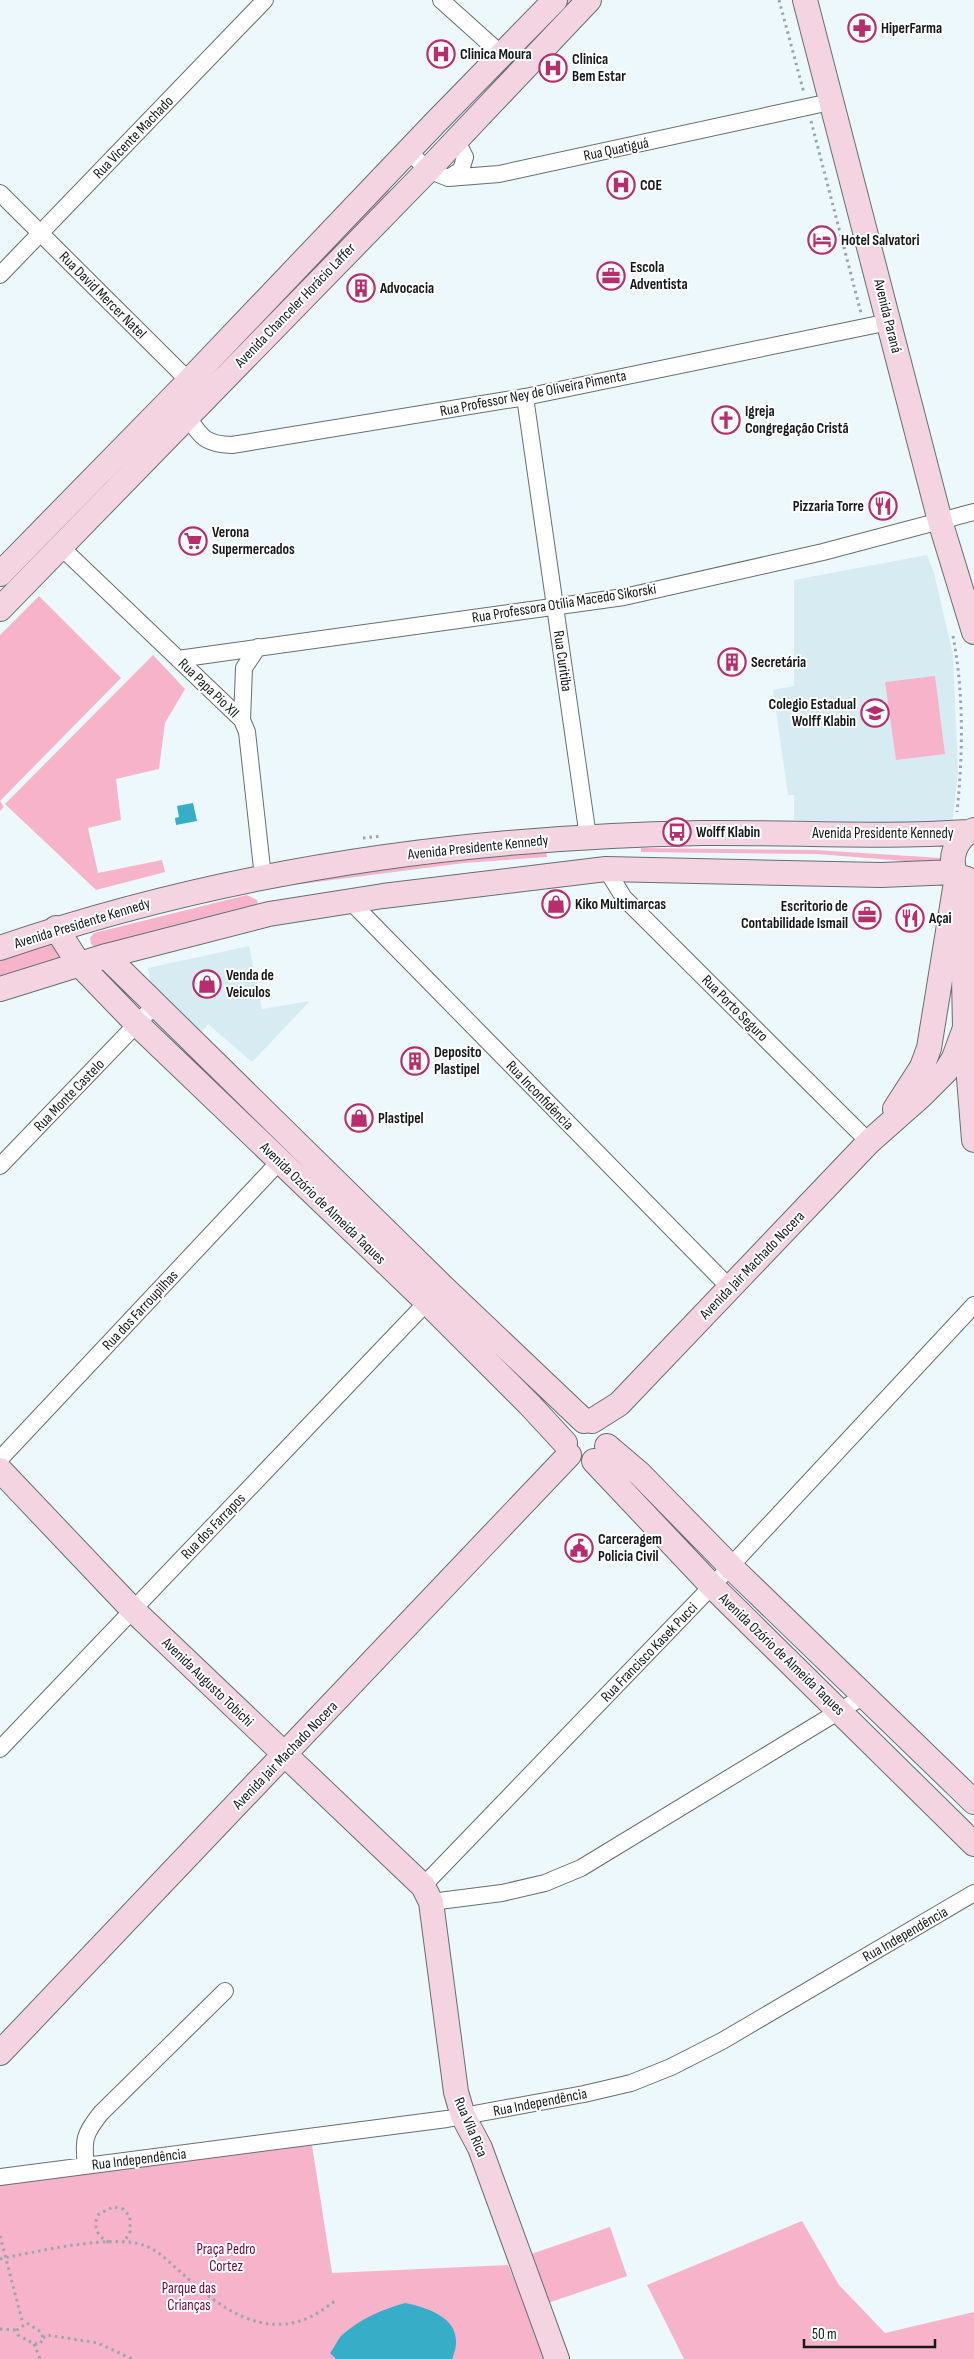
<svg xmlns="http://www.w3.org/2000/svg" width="974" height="2359" font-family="'Sofia Sans Condensed',sans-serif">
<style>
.built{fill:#d7ecf2}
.green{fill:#f7b3ca}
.water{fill:#38adc8}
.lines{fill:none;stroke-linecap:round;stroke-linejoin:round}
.street-casing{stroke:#656f72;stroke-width:18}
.secondary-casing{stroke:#656f72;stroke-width:26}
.path{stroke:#9ca5a7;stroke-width:3;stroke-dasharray:2.5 4;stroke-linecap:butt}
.street{stroke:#fff;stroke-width:16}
.secondary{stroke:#f5d4e1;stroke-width:24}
.labels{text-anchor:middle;stroke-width:4;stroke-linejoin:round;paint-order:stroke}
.poi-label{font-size:15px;font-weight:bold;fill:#14191a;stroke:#fff;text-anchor:start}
.street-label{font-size:15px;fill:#14191a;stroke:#fff}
.park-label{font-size:15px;fill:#6b033a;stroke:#fff}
</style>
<rect width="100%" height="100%" fill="#ecf8fb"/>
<path class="built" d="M927,555L934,573L953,655L958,771L952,824L794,820V795H788L773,690L794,686V580Z
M249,946L262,1009L310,1001L252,1062L208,1024L200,1034L150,983L148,968Z"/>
<path class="green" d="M566,0H576L520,59L514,54Z
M387,189L393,194L215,376L210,372Z
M39,596L121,678L0,801L4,807L0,811V635Z
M153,655L185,689L165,723L159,769L116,779L121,820L88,828L98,873L162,860L165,872L96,890L5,804Z
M935,676L945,754L896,760L885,682Z
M641,848L815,850L941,858L942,864L817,854L641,852Z
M546,850L547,857L464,863L293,885L292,881L427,861Z
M247,895L257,900L259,909L97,949L91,944L90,938L94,933Z
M49,945L57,946C59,950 61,954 60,958C55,970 13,979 0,983V961Z
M312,2145L332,2273L508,2265L547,2359H0V2185Z
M802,2221L839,2285L885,2333L974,2312V2359H684L647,2285Z
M610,2227L627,2276L548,2303L531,2254Z"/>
<path class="water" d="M193,803L197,821L176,825L175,818L179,817L177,806Z
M405,2303C434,2309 468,2322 452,2359H336L330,2353C334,2348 337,2341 341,2336C358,2320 383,2309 405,2303Z"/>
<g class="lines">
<g class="street-casing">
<path id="street" d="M441,0L501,54
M408,151L428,170L448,178L499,174L830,102
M448,178L461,170L465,157L461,149L452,143
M0,193L195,387
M0,275L265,0
M525,397L588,837
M187,416C202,438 205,444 232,445L525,397L889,322
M61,547L242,720L247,732L263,877
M178,659L624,597L823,552L974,512
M242,720L244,668L258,647
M606,869L624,898L869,1142
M350,901L731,1289
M0,1166L156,1004
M0,1459L279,1162
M0,1749L427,1302
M423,1886L712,1586L974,1305
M431,1902L502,1893L545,1883L581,1868L864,1696
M86,2166C83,2140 84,2134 101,2113L225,1991
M0,2177L447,2119L584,2094L631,2083L671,2067L722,2041L974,1893"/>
</g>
<g class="secondary-casing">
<path id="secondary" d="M805,0L940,521L974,632
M0,574L189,381L433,125L555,0
M0,609L428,170L589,0
M967,879L957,876C947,860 956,836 974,830
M974,896L966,912L963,925L965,1028L974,1140
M56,928L79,964L137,1024L427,1302L529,1404L565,1443
M0,948C226,870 464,837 702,833C791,832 880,838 968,832
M106,956L442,1286L584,1421
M0,989L106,956L269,914L383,896L606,869L881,875L955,872
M895,1109L922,1067L929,1048L957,876
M592,1421L619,1404L869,1142L921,1096L946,1071L954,1058L965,1028
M607,1446L640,1474L730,1566L974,1802
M594,1461L712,1586L974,1844
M0,1470L133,1610L423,1886L431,1902L456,2092L463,2116L480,2148L557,2359
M0,2053L569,1455"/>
</g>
<path class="path" d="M779,0L804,93
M811,121L861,313
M953,636C964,694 963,754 957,812
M363,838L382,836
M0,2236L23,2324
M109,2242C97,2237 92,2225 99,2214L113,2207L123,2209L130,2217V2232L124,2242
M0,2259C33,2252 113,2234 143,2245C159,2250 172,2265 185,2276C217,2305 257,2336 303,2320C315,2316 325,2308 335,2301
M27,2323L41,2332L43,2338L40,2344H34L18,2335L17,2330Z
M0,2329L17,2330
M43,2338L47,2335L98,2343L132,2359
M34,2344L40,2359"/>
<use href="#street" class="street"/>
<use href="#secondary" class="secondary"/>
</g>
<defs>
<g id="pharmacy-ring" transform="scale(1.4375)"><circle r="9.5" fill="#fff" stroke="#b62e6d" stroke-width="1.5"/><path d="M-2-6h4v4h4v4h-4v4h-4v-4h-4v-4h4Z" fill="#b62e6d"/></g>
<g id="hospital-ring" transform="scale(1.4375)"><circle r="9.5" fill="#fff" stroke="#b62e6d" stroke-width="1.5"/><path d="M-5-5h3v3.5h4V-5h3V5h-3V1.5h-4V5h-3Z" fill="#b62e6d"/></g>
<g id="hotel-ring" transform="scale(1.4375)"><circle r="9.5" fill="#fff" stroke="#b62e6d" stroke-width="1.5"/><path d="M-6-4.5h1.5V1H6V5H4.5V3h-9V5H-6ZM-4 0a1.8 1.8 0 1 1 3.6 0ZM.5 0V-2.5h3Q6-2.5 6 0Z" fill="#b62e6d"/></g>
<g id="office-ring" transform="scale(1.4375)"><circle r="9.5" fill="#fff" stroke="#b62e6d" stroke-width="1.5"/><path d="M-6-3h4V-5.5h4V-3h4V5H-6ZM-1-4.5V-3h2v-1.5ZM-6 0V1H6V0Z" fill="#b62e6d"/></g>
<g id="building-ring" transform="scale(1.4375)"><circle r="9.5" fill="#fff" stroke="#b62e6d" stroke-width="1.5"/><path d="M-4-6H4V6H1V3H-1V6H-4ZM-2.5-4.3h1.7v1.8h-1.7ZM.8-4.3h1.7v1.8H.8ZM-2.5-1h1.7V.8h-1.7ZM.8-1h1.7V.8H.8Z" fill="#b62e6d"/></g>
<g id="church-ring" transform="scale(1.4375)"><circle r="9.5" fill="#fff" stroke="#b62e6d" stroke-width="1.5"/><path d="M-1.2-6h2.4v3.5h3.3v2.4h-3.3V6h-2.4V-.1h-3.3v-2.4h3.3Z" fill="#b62e6d"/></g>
<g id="restaurant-ring" transform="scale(1.4375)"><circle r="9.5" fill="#fff" stroke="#b62e6d" stroke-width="1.5"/><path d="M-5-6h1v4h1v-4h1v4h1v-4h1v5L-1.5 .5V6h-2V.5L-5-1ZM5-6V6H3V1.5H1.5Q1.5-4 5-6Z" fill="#b62e6d"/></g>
<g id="supermarket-ring" transform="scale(1.4375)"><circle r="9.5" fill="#fff" stroke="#b62e6d" stroke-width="1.5"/><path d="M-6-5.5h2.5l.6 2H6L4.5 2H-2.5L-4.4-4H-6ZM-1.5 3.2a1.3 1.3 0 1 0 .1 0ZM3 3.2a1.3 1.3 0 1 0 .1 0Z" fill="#b62e6d"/></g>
<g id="school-ring" transform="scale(1.4375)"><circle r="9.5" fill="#fff" stroke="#b62e6d" stroke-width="1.5"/><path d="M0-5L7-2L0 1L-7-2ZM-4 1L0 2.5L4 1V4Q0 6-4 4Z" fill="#b62e6d"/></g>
<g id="bus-ring" transform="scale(1.4375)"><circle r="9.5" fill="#fff" stroke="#b62e6d" stroke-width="1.5"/><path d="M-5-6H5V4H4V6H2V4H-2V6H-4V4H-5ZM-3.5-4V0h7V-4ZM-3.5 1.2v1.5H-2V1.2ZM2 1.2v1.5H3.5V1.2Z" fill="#b62e6d"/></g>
<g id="shop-ring" transform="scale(1.4375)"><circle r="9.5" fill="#fff" stroke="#b62e6d" stroke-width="1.5"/><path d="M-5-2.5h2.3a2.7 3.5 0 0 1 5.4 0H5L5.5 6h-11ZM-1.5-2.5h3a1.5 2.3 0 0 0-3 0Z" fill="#b62e6d"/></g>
<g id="civic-ring" transform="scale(1.4375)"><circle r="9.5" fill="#fff" stroke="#b62e6d" stroke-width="1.5"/><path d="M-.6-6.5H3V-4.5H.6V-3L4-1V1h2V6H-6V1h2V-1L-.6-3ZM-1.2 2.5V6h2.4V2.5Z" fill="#b62e6d"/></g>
</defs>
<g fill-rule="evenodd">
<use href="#pharmacy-ring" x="862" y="28"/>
<use href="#hospital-ring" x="441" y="54"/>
<use href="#hospital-ring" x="553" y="68"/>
<use href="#hospital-ring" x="621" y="185"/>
<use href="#hotel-ring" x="822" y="240"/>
<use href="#office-ring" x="611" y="276"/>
<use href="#building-ring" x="361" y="288"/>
<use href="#church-ring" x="726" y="420"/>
<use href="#restaurant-ring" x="883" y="506"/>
<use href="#supermarket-ring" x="193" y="541"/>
<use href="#building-ring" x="732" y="662"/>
<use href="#school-ring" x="875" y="713"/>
<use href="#bus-ring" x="677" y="832"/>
<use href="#shop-ring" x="556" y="904"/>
<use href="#office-ring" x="867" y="915"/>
<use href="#restaurant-ring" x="910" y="918"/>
<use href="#shop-ring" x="207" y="984"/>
<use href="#building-ring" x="415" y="1061"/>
<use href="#shop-ring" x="359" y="1118"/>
<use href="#civic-ring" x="579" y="1548"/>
</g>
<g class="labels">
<g class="poi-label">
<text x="881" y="33">HiperFarma</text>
<text x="460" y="59">Clinica Moura</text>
<text x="572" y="64">Clinica<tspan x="572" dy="17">Bem Estar</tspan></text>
<text x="640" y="190">COE</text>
<text x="841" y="245">Hotel Salvatori</text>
<text x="630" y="272">Escola<tspan x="630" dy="17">Adventista</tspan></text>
<text x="380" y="293">Advocacia</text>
<text x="745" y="416">Igreja<tspan x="745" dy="17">Congregação Cristã</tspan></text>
<text x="864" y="511" text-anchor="end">Pizzaria Torre</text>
<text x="212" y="537">Verona<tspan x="212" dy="17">Supermercados</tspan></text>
<text x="751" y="667">Secretária</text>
<text x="856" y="709" text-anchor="end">Colegio Estadual<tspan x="856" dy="17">Wolff Klabin</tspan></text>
<text x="696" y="837">Wolff Klabin</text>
<text x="575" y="909">Kiko Multimarcas</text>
<text x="848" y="911" text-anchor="end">Escritorio de<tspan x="848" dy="17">Contabilidade Ismail</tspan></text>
<text x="929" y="923">Açai</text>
<text x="226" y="980">Venda de<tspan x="226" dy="17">Veiculos</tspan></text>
<text x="434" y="1057">Deposito<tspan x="434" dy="17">Plastipel</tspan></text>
<text x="378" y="1123">Plastipel</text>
<text x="598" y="1544">Carceragem<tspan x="598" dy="17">Policia Civil</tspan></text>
</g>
<g class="street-label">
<text transform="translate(133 137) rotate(-46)" y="5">Rua Vicente Machado</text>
<text transform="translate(616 149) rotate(-12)" y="5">Rua Quatiguá</text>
<text transform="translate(103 295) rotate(45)" y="5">Rua David Mercer Natel</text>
<text transform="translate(295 305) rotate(-46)" y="5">Avenida Chanceler Horácio Laffer</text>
<text transform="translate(888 316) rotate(76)" y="5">Avenida Paraná</text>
<text transform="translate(533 393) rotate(-11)" y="5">Rua Professor Ney de Oliveira Pimenta</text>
<text transform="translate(564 603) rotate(-9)" y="5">Rua Professora Otília Macedo Sikorski</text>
<text transform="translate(563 661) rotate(82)" y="5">Rua Curitiba</text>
<text transform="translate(209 688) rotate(44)" y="5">Rua Papa Pio XII</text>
<text x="883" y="838">Avenida Presidente Kennedy</text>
<text transform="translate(478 847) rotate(-6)" y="5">Avenida Presidente Kennedy</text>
<text transform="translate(82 923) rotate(-17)" y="5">Avenida Presidente Kennedy</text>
<text transform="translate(735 1008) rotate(45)" y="5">Rua Porto Seguro</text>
<text transform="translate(69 1095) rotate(-46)" y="5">Rua Monte Castelo</text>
<text transform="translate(540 1095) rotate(46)" y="5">Rua Inconfidência</text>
<text transform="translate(323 1203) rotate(44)" y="5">Avenida Ozório de Almeida Taques</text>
<text transform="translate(752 1265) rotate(-46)" y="5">Avenida Jair Machado Nocera</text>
<text transform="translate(140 1310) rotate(-47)" y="5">Rua dos Farroupilhas</text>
<text transform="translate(213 1526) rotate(-46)" y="5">Rua dos Farrapos</text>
<text transform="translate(649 1652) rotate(-46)" y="5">Rua Francisco Kasek Pucci</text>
<text transform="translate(782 1654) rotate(44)" y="5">Avenida Ozório de Almeida Taques</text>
<text transform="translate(208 1682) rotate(44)" y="5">Avenida Augusto Tobichi</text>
<text transform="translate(285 1755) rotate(-46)" y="5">Avenida Jair Machado Nocera</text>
<text transform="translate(905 1934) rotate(-30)" y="5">Rua Independência</text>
<text transform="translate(540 2102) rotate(-11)" y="5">Rua Independência</text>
<text transform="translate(471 2127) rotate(67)" y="5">Rua Vila Rica</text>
<text transform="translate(139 2159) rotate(-7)" y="5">Rua Independência</text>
</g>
<g class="park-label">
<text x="226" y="2254">Praça Pedro<tspan x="226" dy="17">Cortez</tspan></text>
<text x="189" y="2293">Parque das<tspan x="189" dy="17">Crianças</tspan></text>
</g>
</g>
<path d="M804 2339v8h131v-8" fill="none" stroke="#14191a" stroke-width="2.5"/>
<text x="812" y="2339" font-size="15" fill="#14191a" stroke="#ffffff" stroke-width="4" paint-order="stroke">50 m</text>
</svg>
